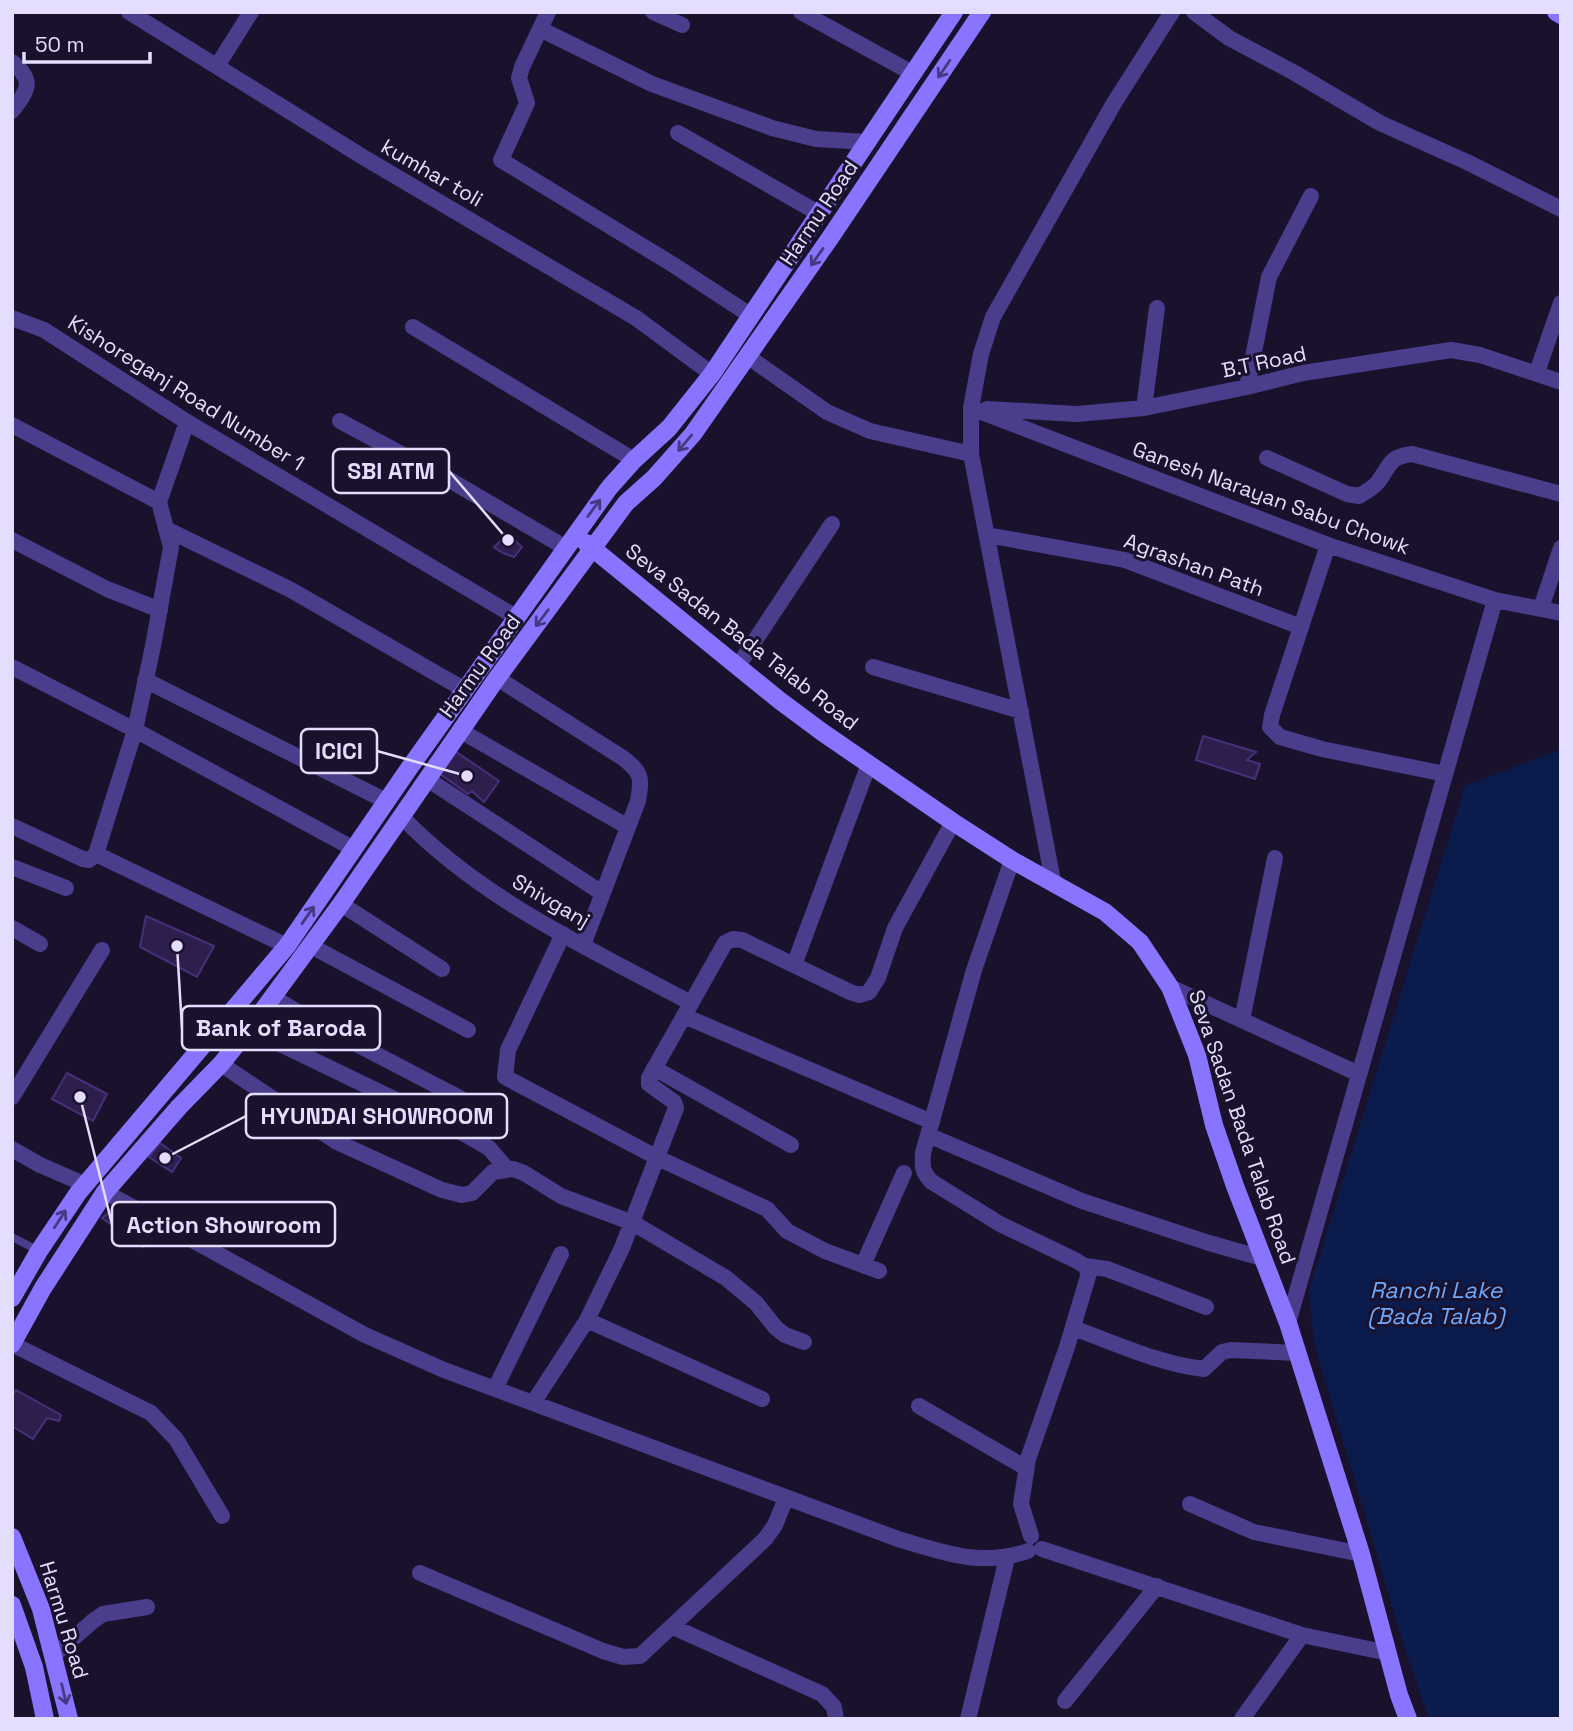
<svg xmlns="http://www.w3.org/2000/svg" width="1573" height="1731" font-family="'Space Grotesk',sans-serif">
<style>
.water{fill:#0b1b4c}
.building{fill:#2d1e4e;stroke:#47307a;stroke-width:2}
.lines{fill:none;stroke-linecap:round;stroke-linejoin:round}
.lane{stroke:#493d8c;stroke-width:8}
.street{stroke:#493d8c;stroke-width:16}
.secondary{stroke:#8874ff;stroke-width:18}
.oneway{stroke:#463981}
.labels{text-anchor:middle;stroke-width:6;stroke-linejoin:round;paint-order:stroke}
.street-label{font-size:21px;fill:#e5ddff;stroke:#1a122d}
.water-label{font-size:23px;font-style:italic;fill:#6ba9ff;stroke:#1a122d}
.leader{fill:none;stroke:#e5ddff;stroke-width:2.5}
.callout-dot{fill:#e5ddff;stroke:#1a122d;stroke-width:2.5}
.callout{fill:#1a122d;stroke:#e5ddff;stroke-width:2.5}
.callout-label{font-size:23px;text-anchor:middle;font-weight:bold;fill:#e5ddff}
</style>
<rect width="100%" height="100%" fill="#1a122d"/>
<path class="water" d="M1561,749V1719H1429L1405,1649L1314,1344L1309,1290L1465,786Z"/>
<path class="building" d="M508,534L522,547L514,557L503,553L494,547Z
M1203,736L1256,752L1247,760L1260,764L1255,779L1196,760Z
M452,749L499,781L484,802L472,791L468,794L436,771Z
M146,916L214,946L197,977L140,947Z
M67,1073L107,1094L93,1121L52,1099Z
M160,1143L181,1158L172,1172L149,1157Z
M121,1202L163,1233L143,1247L102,1218Z
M16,1390L61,1415L59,1421L47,1418L33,1439L12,1426V1396Z"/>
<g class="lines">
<path class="lane" d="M12,1237L39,1251"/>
<path class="street" d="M129,12L363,157L636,318L712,374
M548,12L522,67L519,78L527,103L501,160L672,264L750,315
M653,12L682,25
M801,12L914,74
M1194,12L1229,38L1293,72L1380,123L1467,162L1561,209
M540,29L652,84L772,128L816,139L868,142
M12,62C35,81 28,90 12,111
M217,66L251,12
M678,133L820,214
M12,318L44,330L187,422L516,617
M413,327L634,460
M747,356L827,412L870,431L971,454
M1537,372L1561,303
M1247,387L1269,277L1311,196
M971,408L1328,545L1495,600L1561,613
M1144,408L1157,308
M987,409L1077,414L1144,408L1247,387L1303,373L1451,350L1480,355L1561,382
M340,421L448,479L566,548
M12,425L159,502
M1267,458L1347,494L1359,496C1366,492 1373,488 1378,482C1391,465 1388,457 1412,454L1561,494
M166,529L291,590L465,690
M987,535L1125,560L1301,627
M12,540L107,589L160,610
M1328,545L1272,715L1270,727L1280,737L1322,749L1445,774
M1541,608L1561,548
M738,666L832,524
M12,667L135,730L354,849
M873,667L1021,711
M497,678L623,758C642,773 642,777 638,801L583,945
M145,680L386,801
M461,731L628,827
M427,779L602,893
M402,817C482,900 590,949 691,1003
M12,826L83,859L89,860L96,854L135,730L153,646L171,547L159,502L187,422
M96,854L287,946
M1012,860L974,970L923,1153C922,1167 922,1172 932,1182L1000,1224L1075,1260L1085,1266L1089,1273L1067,1347L1028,1459L1021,1504L1031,1536
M12,867L66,888
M1053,881L971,454V408L981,354L993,317L1114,103L1172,12
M341,904L442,969
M12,928L40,944
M563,934L508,1050L505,1077L658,1158L767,1209L787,1231L825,1251L879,1271
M311,946L468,1030
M794,965L869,764
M1170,987L1359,1074
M273,997L316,1023L460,1098
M684,1016L932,1122
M1242,1020L1275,858
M249,1029L454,1128L489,1148L507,1169
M221,1064L337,1142L442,1190L462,1195L472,1193L493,1172L513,1169L524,1173L561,1196L633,1223L726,1278L756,1303L776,1328L785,1335L804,1342
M654,1068L791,1145
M12,1097L102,950
M928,1135L1082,1201L1209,1243L1262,1258
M12,1149L40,1165L84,1184
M105,1192L365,1335L444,1370L898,1539C946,1553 979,1567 1028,1551
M863,1265L904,1173
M1085,1266L1107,1269L1206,1307
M587,1320L762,1399
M1288,1323L1495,600
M1073,1328C1115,1343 1159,1364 1204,1369L1222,1352L1231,1350L1297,1353
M12,1344L151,1413L176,1439L222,1516
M495,1389L561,1254
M533,1403L587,1320L622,1248L676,1108L674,1102L649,1084V1078L725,943L733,939L742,940L850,992L859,995L869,992L878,978L895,928L953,822
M919,1406L1026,1468
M1190,1504L1254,1532L1361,1554
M1042,1549L1302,1635L1388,1653
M420,1573L603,1651L623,1657L640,1656L765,1539L775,1525L786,1498
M673,1627L822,1694L834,1707L836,1719
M54,1655L93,1621L103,1614L147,1607
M1065,1701L1157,1586
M968,1719L1007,1558
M1242,1719L1302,1635"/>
<path class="secondary" d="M1556,12L1561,15
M586,543L779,700L822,732L953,822L1012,860L1105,912L1140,942L1170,987L1197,1055L1214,1125L1235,1186L1288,1323L1361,1554L1399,1695L1408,1719
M12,1298L39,1251L78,1193L287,946L410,767L609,488L634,460L669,428L712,374L954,12
M12,1344L43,1288L105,1192L179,1107L221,1064L249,1029L341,904L497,678L626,503L654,478L693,434L830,238L982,12
M12,1537L41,1609L69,1719
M12,1605L34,1667L45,1719"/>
</g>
<defs><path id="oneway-shaft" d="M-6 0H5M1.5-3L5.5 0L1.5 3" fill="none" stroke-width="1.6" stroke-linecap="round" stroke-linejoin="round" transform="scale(1.75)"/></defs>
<g class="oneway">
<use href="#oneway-shaft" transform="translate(944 69) rotate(124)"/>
<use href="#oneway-shaft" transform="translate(817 257) rotate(125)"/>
<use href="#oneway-shaft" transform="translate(685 443) rotate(130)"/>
<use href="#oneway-shaft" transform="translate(594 508) rotate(-54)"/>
<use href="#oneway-shaft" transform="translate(542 618) rotate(127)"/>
<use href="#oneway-shaft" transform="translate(308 915) rotate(-55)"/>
<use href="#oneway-shaft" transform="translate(60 1219) rotate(-57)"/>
<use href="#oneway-shaft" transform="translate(64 1694) rotate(77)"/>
</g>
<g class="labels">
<g class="street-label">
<text transform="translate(432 173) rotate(30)" y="7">kumhar toli</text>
<text transform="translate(819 213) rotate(-56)" y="7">Harmu Road</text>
<text transform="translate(1264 362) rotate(-12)" y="7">B.T Road</text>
<text transform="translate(186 393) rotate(32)" y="7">Kishoreganj Road Number 1</text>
<text transform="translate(1271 498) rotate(20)" y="7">Ganesh Narayan Sabu Chowk</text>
<text transform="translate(1194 565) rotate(20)" y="7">Agrashan Path</text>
<text transform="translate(742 637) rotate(38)" y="7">Seva Sadan Bada Talab Road</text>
<text transform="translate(480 666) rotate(-54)" y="7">Harmu Road</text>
<text transform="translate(551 901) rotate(30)" y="7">Shivganj</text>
<text transform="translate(1242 1127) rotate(71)" y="7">Seva Sadan Bada Talab Road</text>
<text transform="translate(64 1620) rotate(73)" y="7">Harmu Road</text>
</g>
<g class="water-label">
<text x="1436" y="1298">Ranchi Lake<tspan x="1436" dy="26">(Bada Talab)</tspan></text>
</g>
</g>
<path class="leader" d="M508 540L449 471M467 776L377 751M177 946L182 1028M165 1158L246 1116M80 1097L112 1224"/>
<g class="callout-dot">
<circle cx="508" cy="540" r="7"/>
<circle cx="467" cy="776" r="7"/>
<circle cx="177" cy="946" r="7"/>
<circle cx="165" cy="1158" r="7"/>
<circle cx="80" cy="1097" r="7"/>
</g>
<g class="callout">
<rect x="333" y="449" width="116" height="44" rx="7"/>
<rect x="301" y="729" width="76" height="44" rx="7"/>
<rect x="182" y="1006" width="198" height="44" rx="7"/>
<rect x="246" y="1094" width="261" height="44" rx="7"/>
<rect x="112" y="1202" width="223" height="44" rx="7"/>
</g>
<g class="callout-label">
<text x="391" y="479">SBI ATM</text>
<text x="339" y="759">ICICI</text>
<text x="281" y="1036">Bank of Baroda</text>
<text x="377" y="1124">HYUNDAI SHOWROOM</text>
<text x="224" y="1233">Action Showroom</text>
</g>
<rect width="1573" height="1731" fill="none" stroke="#e5ddff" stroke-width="28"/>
<path d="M24 52v10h126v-10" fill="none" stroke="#e5ddff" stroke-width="3.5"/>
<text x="35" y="52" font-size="21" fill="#e5ddff" stroke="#1a122d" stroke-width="5" paint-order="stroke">50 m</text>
</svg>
